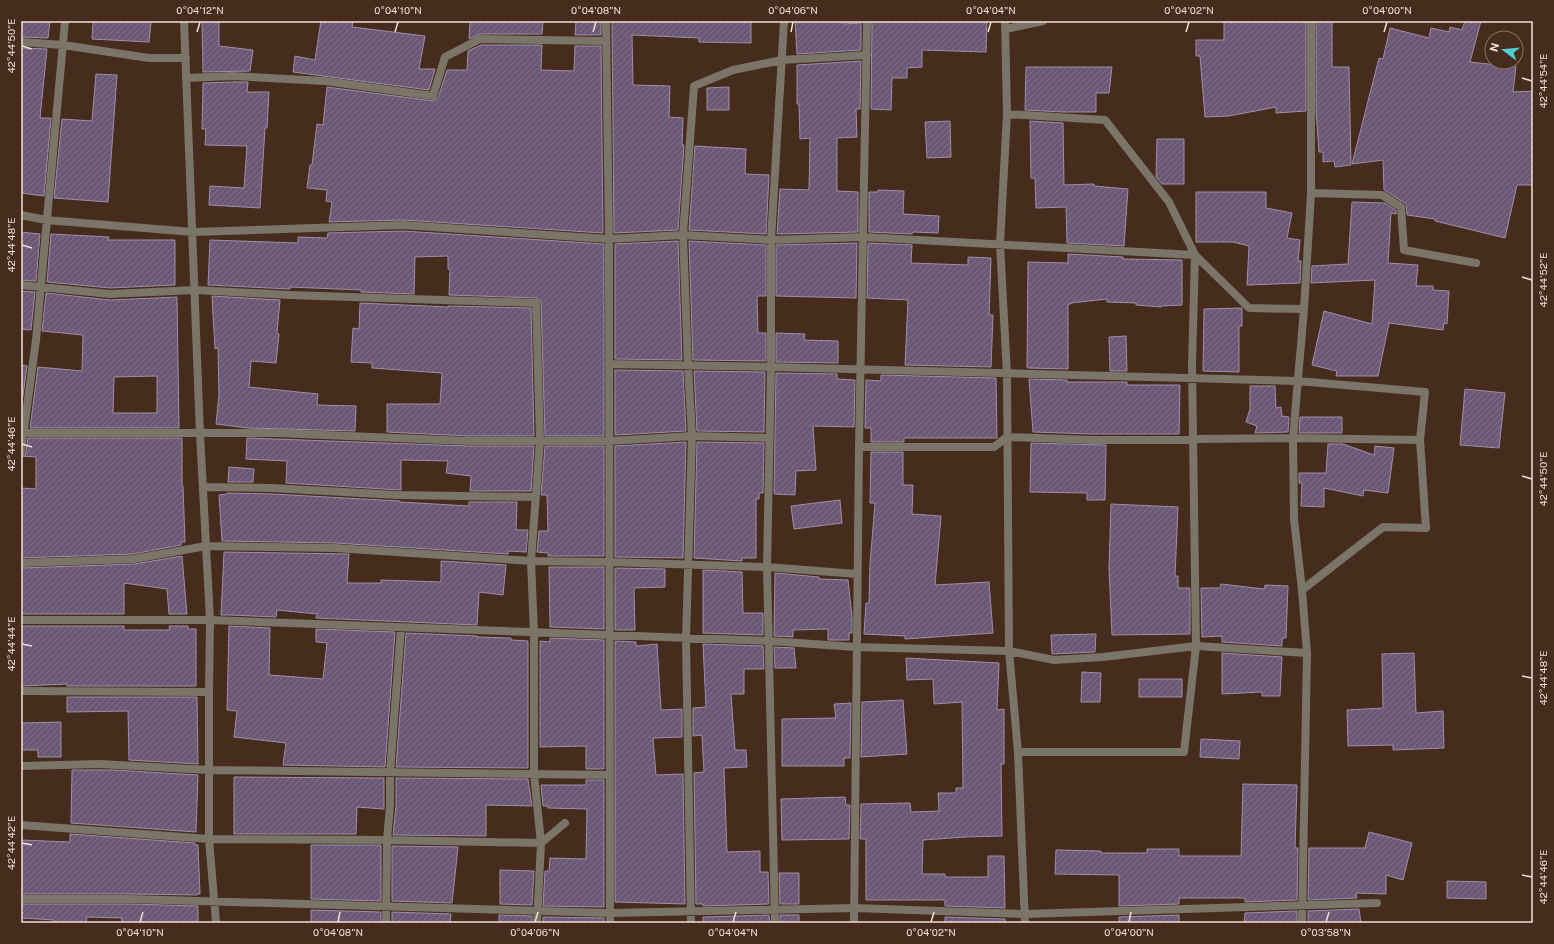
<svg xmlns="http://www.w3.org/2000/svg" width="1554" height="944" font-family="'Public Sans',sans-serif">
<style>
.building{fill:url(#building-hatch);stroke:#a08eab;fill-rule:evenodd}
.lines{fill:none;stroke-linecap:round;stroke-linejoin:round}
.street{stroke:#7b7468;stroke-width:8}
.ticks{fill:none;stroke:#f1e0d6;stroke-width:1.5}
.neatline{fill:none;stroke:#f1e0d6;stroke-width:1.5}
.ticks-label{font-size:10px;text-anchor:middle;fill:#f1e0d6}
</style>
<defs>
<pattern id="building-hatch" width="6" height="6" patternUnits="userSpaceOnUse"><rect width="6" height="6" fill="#6a5874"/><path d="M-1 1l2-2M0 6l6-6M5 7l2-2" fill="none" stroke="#807087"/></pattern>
</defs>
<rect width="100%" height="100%" fill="#452c1c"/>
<path class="building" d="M21,21H50L48,38L21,37Z
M93,21H151L149,42L92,39Z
M202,21H219V46L253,50L250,71L203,72Z
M321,21H353L352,27L425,36L419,69H435L429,90L293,72L295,56L315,60Z
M470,21H543L542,34H480L469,39Z
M576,21H601V35H575Z
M612,21H751V43L699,42V38L632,35L633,85L670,86L669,117L683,118L682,145H684L678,230L614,233Z
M795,21H843L844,24L861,23V50L797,54Z
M877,21H987L986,52L922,50V67L907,68V78H892L891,110L871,109L872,22Z
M1224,21H1306V111L1276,113V107L1229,116L1205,117L1200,56H1196V40H1224Z
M1316,21H1332V67H1349L1351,165L1335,167L1334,161L1323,162V152H1319L1316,111Z
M1465,21H1481L1470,62L1516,67L1513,92L1533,91V185H1517L1505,238L1435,221V219L1407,215L1406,204L1384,190L1383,160L1352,164L1379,58L1383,59L1390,28L1429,38L1431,28L1449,32L1450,27L1462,30Z
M481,45H542L541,70L574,71L575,46H601L603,233L403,220L329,222L332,202L326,201L327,190L307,188L310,165H312L317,124L323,125L327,87L434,101L438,98L447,70H467L468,51Z
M21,48L47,49L40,118H51L44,196L21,193Z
M861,61L860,109H856L857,137L837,138V191L858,192V232L777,234L780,189L809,190L810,138L800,139L799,104H797V65Z
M1026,67H1112L1109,93H1096V112H1063L1025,110Z
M96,74L117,75L108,202L54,198L62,119L92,121Z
M233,82H248L247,92H269L267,128H265L260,208L209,205L210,186L244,188L247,146L205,145L206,129H202L203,83Z
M729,87V110H707V88Z
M950,121L951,157L927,158L925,122Z
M1030,121L1063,123L1064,185L1094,184V186L1128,189L1124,246L1067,243L1066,207L1036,208L1035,178H1031Z
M1157,139H1184V184H1162L1156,177Z
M695,146L746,149L745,174L769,175L766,234L689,230Z
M878,190L904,191L903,214L939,216L938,233L913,232L912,234L869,232V192H878Z
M1196,192H1266V208L1292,213L1287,238L1300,240L1298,261H1301L1300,283L1247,285L1249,246L1233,242H1196Z
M1352,202L1385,203L1396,210V214L1391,213L1388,263L1418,265L1416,286H1433V290L1449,291L1447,324L1444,323L1443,330L1389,323L1378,376H1336L1337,371L1312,365L1324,311L1372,324L1375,280L1311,283L1312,266L1348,264Z
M403,231L604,244V436H545L541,301L536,298L449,295L450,269H448V256L415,257L414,294L361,292V290L290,287V289L208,285L210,240L298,243V237L327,238L328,233Z
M21,232L40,234L36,281L21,280Z
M51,234L109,237L108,240H175V285L110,288L47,282Z
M678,241L682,360L615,359V244Z
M689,241L766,245V296H757L758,333H766V361L693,360Z
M857,243L856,298L776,296V245Z
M868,243L912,245L911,263L968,265V257L991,258L989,315H993L991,367L905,365L908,300L867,298Z
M1068,254L1123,257V259L1182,260V305L1161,306V307L1136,305V303L1107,302V299L1071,303V304H1068V369L1028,368L1027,367L1028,262L1068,263Z
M21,291L35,292L31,330L21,329Z
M46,293L110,300L177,297L179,428H30L38,367L82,371L83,335L42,331ZM157,376V413H113L114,377Z
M212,296L280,300L277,333L279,334L276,363L251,361L249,387L318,394L317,405L356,406L355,431L248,428L216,424L219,395L218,348L215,349Z
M360,303L448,307V306L531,308L534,436H468L387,432V404H440L442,373L372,368V363L351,362L353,328L359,329Z
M1242,308V326H1239V372L1203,371L1204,309Z
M776,333L805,334L804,340L838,341V363L776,362Z
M1126,336L1127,371H1110L1109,337Z
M21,365L27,366L21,410Z
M615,370L683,371L686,431L615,435Z
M694,371L765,372L764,432L697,431Z
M776,373L837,374V379L855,380L854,427L813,426L816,470L796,471L795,495L774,494Z
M881,375L996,378L997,438H904V442H871V428H865L866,380L881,381Z
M1029,379L1067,380V382H1127V385H1180L1179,434H1093L1033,432Z
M1250,386H1275L1276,408L1281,407L1282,416L1289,417L1288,432L1255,433L1257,426L1246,422L1250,409Z
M1465,389L1505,393L1499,448L1460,445Z
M1300,417H1342V433H1299Z
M28,438H182V486H183L185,542H181V545L133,554L21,558V488L36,489V457L21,456L25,455L26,452Z
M247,438L468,446H534L531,491H470L471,476L446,473L448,461L401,460V490L286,483L287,461L246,459Z
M686,442L683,558L615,557V446Z
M697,442L764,443L763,493H759V499H756V558H742V561L694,558Z
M1031,443L1106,445L1105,500H1087V493L1030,492Z
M1328,444H1343L1374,455L1375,446L1394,448L1388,493L1364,490L1363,496L1324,488V507L1301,506L1302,483H1299V473H1326Z
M545,446H604V556H548V553L537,552L539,531H548L547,495H541Z
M871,452H903V485H913L912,514L941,516L935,585L989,582L993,633L905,639V636L864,634L866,603H869L870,564L875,503H870Z
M229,467L254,469L253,482H228Z
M227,493L272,494L400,501V502L469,506V502H517L516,530H528L526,552L508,551V554L335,543L222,541L219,495L227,494Z
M840,500L842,523L794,529L791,506Z
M1111,504L1178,507L1175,576H1178V588H1190V634L1112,635L1109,568Z
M224,552L349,554L347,583H381V580L441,582V561L506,565L503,595L479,592L477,625L316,618L317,614L277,610L276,617L230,615H221Z
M182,556L187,614H169L167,589L124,583V614H21V568L134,564Z
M549,567H604V629L550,627Z
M615,568L665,569V587L634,588L635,630H615Z
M703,570L742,572L743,613H763V635L703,633Z
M775,573L819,577V579L848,580L852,617V633H849V640H828V629L793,630V637L774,636Z
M1221,584L1264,589L1265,585L1288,586L1286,638H1282V646L1222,642V636L1202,637L1201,588H1220Z
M21,626H124V630H170L169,626H188V629H196V686H67V684L21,686Z
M229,626L270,628L269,675L323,679L327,643L316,642V629L395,632L385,767L283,765L286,743L234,737L237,711L227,710Z
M406,633L477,636V637L511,638V640L528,641V768L396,767Z
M1096,634L1095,652L1052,654L1051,635Z
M550,638L604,640V769H586V746L540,747V641L550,642Z
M615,641L636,642V646L657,644L661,710L682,709V737L653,738L656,775L683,774L685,904L615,902Z
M703,644L763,646L764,669H744V694H731L735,750H746L747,767L724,768L727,852L760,851V872H768L769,904L703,906V904H696L694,773L704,772L702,735L693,736V708L706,707Z
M774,647L794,648L796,668H775Z
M1222,653L1282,657L1280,696H1262V692L1222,694Z
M1414,653L1416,713L1443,711L1444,748L1393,750V745L1348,746L1347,710L1383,708L1382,654Z
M906,658L999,663L997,710L1004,709V764H1001L1002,836L965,837L923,840L922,874H945V877H988V856H1004L1005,908L945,906V900H866V839H860L861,804L910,803L911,812L939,811L938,793H956V788H963L962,702L934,704L933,679L907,680Z
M1082,672L1101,673L1100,702H1081Z
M1139,679H1182V697H1139Z
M67,697H197L198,764L129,760L128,711L67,712Z
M903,700L907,754L861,757L862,702Z
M851,703L850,758H844V766H782V719L836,718L834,704Z
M61,722V757H38V750H21V723Z
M1201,739L1240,741L1239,759L1200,757Z
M72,770H114L198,775L196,832L71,823Z
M234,777L384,778V809L357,807L356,834H234Z
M396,778L528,779L532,806L486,805V836L393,835L396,806Z
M586,780H604V907L543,906L545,871H549L550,858L586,859L587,809L548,808V806H543L541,785H586Z
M1243,784L1297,785L1295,848H1298L1297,900L1245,902V898H1179V904L1119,906V875L1055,874L1056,850L1101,851V853H1147V849H1179V856H1241Z
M845,797L846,805H850L849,839L782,840L781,799Z
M1369,832L1412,843L1403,880L1386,875V894L1356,893L1357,898L1308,900L1309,848H1365Z
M70,834L195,843V845H198L200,894H197V895L131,894H21V840L70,842Z
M311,845H381V901L311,899Z
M392,846L458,847L452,903L392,901Z
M500,870L534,871L532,905L500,904Z
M779,873H799V904H780Z
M1447,881L1486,882V899L1447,898Z
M21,904H131L198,906V923H121L122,918L87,917L86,923H54V920L21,918Z
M1359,909L1361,923H1308V911Z
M311,910L381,912V923H311Z
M1297,911V923H1244L1245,913Z
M392,912L451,914L450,923H392Z
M499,915L532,916V923H499Z
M769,915L770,923H703V917Z
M780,915H799V923H780Z
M1179,915V923H1119V917Z
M543,917L604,918V923H543Z
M945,917L1005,919V923H945Z"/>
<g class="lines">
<path class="street" d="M184,21L200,434L210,620L209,692V839L216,923
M606,21L609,239L610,923
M1005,21L1007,114L1000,244L1007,374L1009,651L1018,752L1025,923
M1006,29L1043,21
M21,42L63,45L149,58H186
M186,78L233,76L325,81L433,96L445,57L480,39L606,41
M1007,114L1105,120L1169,202L1195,255L1192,364L1196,646L1184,752H1018
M1311,193L1382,195L1401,207L1404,250L1476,263
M21,215L46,220L193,232L403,225L609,239L683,235L771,240L863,237L1195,255L1249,308L1304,309
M21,285L110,294L195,290L290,295L536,303L540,440L531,561L534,633V774L541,843L537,923
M609,364L771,367L1298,381L1425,392L1420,440
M21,433H277L468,441H609L692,436L769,438
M859,447H994L1007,437L1093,440L1293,438L1420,440L1426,528L1383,527L1302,590
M21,451L36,340L65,21
M203,487L272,488L397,495L536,497
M21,563L134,559L206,546L335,548L531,561L609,562L767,567L857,574
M21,620H210L769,641L856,647L1009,651L1054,660L1103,657L1196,646L1307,653
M21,691L209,692
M21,766L99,764L209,770L610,775
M21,825L209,839L387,840L541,843L565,823
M21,899H131L610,913L854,908L1025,914L1377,903
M386,923L387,840L390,806V772L401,628
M691,923L686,639L692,436L688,366L683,235L694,86L733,70L782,60L867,55
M775,923L767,567L771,367V240L784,21
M854,923L859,447L867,21
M1302,923L1307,653L1302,590L1294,519L1293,438L1304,309L1311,193V21"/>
</g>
<path class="ticks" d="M197,32L200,22M395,32L398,22M593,32L596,22M791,32L793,22M988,32L991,22M1186,32L1189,22M1384,32L1387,22M22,46L32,49M1522,78L1532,81M22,245L32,248M1522,277L1532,280M22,444L32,447M1522,476L1532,479M22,644L32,646M1522,676L1532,678M22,843L32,845M1522,875L1532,877M140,922L143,912M338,922L340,912M535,922L538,912M733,922L736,912M931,922L934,912M1129,922L1131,912M1326,922L1329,912"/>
<rect width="1554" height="944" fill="none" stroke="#452c1c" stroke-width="44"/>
<g transform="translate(1504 50) rotate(286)"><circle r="19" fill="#452c1c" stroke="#8a7466"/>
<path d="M0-3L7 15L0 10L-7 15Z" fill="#52cdcf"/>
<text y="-6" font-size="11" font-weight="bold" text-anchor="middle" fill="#f1e0d6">N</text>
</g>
<rect x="22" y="22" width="1510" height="900" class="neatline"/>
<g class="ticks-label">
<text x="200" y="14">0°04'12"N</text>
<text x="398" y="14">0°04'10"N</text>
<text x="596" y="14">0°04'08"N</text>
<text x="793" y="14">0°04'06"N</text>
<text x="991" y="14">0°04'04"N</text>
<text x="1189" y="14">0°04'02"N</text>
<text x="1387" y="14">0°04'00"N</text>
<text transform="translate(11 46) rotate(-90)" y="4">42°44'50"E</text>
<text transform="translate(1543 81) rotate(-90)" y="4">42°44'54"E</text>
<text transform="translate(11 245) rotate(-90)" y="4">42°44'48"E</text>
<text transform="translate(1543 280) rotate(-90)" y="4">42°44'52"E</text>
<text transform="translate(11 444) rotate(-90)" y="4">42°44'46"E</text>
<text transform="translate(1543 479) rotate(-90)" y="4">42°44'50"E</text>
<text transform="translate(11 644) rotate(-90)" y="4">42°44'44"E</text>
<text transform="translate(1543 678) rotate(-90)" y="4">42°44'48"E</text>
<text transform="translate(11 843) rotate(-90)" y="4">42°44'42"E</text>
<text transform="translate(1543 877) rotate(-90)" y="4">42°44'46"E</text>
<text x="140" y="936">0°04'10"N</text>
<text x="338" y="936">0°04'08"N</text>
<text x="535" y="936">0°04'06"N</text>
<text x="733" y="936">0°04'04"N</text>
<text x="931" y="936">0°04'02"N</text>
<text x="1129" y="936">0°04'00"N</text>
<text x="1326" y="936">0°03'58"N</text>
</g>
</svg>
